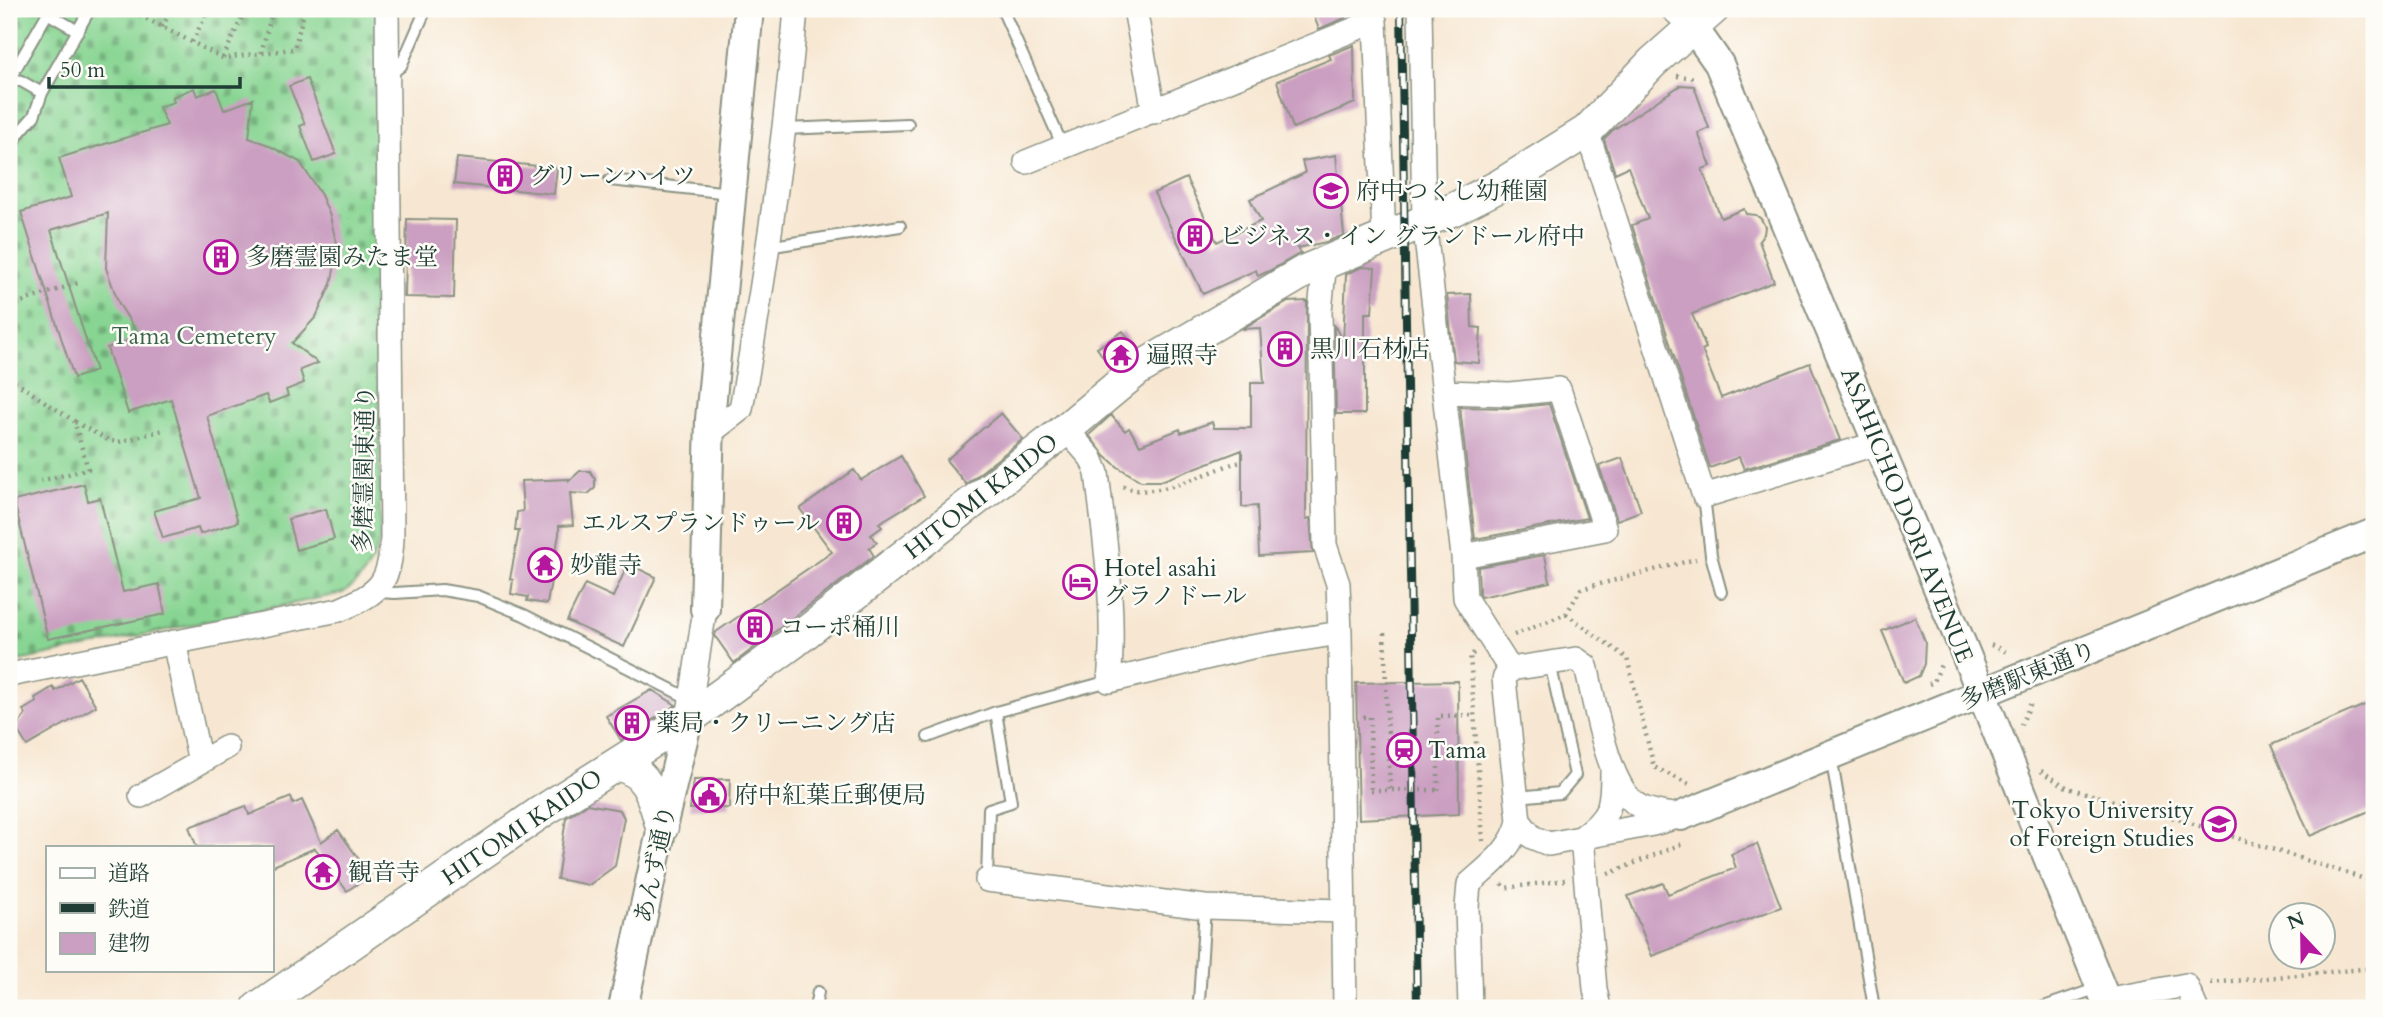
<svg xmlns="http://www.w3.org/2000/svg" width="2383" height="1017" font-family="Cardo,'Noto Serif JP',serif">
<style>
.cemetery{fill:url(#cemetery-stones);stroke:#548964;stroke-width:2}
.building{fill:#cb9fc1}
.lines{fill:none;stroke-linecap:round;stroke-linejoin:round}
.service-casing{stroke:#8b9283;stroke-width:14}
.minor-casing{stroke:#8b9283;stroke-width:26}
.tertiary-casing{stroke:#8b9283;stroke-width:32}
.secondary-casing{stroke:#8b9283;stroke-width:35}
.path{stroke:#8b9283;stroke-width:4.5;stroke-dasharray:2 5;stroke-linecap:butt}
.service{stroke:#fff;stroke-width:10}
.minor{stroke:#fff;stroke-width:23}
.tertiary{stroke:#fff;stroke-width:28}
.secondary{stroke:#fff;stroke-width:32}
.rail-casing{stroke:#1f3d34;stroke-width:8}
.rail{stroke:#fdfcf7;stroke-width:5;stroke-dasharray:16;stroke-linecap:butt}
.path-bridge{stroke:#8b9283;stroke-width:4.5;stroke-dasharray:2 5;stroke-linecap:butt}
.labels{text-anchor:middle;stroke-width:5;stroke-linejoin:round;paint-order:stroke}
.poi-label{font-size:24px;fill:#1f3d34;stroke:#fdfcf7;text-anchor:start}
.park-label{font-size:24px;fill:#39634c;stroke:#fdfcf7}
.street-label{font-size:24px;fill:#1f3d34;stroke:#fdfcf7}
</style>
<defs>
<pattern id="cemetery-stones" width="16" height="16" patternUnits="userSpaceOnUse" patternTransform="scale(1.75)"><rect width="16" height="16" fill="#88d593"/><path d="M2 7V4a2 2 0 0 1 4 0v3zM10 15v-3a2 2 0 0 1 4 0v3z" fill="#6fae79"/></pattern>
</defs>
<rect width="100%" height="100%" fill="#fdfcf7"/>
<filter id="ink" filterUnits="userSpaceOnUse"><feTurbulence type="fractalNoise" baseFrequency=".0143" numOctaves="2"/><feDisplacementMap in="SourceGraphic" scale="14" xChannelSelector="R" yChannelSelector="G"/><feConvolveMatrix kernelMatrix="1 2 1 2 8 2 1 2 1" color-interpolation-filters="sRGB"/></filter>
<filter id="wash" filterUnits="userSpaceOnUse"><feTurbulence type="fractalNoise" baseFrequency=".00686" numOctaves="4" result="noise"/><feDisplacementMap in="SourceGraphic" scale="28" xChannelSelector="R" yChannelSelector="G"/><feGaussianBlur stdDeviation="1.57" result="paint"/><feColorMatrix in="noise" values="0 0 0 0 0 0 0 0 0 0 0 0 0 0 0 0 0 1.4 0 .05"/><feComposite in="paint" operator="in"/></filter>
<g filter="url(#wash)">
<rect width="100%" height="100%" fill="#f7e7d2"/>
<path class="cemetery" d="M9,9H377L380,538C373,562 365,579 343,593L9,663Z"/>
<g id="blocks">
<path class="building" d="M1311,9H1341L1345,18L1319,29Z
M1354,45L1355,103L1293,128L1277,81L1331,59L1329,55Z
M307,79L336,154L314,162L300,126L305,124L289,86Z
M1681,85L1694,86L1709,128L1698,133L1711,166L1702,169L1721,218L1744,209L1746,214L1756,215L1761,219L1765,227L1764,234L1759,241L1774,282L1692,314L1706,348L1702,350L1721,398L1810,363L1840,440L1744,469L1739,457L1710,468L1632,225L1648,219L1628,167L1615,173L1604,139L1613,130Z
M194,88L197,96L216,89L224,110L253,99L249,138L266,144L300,162L321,195L330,216L336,242L335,265L331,284L316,317L292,343L318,363L300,370L304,383L286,390L288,396L269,403L266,395L207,416L238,522L200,534L198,528L163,538L154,511L201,498L171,399L128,413L107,348L140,337L119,304L106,268L108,213L51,230L96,371L74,378L21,212L71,197L59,158L167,125L159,107L174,102L172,97Z
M1336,155L1344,235L1326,242L1298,248L1301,253L1269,271L1258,276L1256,270L1203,294L1154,193L1186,178L1217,242L1261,221L1250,199L1305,173L1302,161Z
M457,158L557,168L554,194L454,184Z
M407,219L456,220L454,298L405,297Z
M1362,267L1375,268L1372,313H1365V414H1336L1334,324L1343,343L1346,274Z
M1471,294L1472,327L1481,328L1479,363L1454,361L1447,295Z
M1307,301L1306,519L1310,518L1313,553L1259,556L1257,506L1242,507V450L1161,481H1141L1118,467L1105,456L1089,435L1111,415L1125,431L1129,428L1140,445L1180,429L1181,433L1212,422L1214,428H1251V383H1264L1260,328L1242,329L1288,302Z
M1123,331L1136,349L1111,368L1097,348Z
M1549,404L1587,518L1475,539L1460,407L1511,408Z
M1001,413L1023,439L966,484L946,460Z
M901,456L924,496L879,523L882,527L871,535L877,542L869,548L874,556L734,663L715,636L716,632L832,552L800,509L854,470L861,480Z
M1622,458L1641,511L1617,520L1599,466Z
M580,471H590L595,479V488L588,494L570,493L573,525L559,526V534L547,604L527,601L528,597L511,594L513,580L510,579L519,531H515L517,512L523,511L521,481L569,479V481Z
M84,484L88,501L100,498L123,592L159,584L165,614L48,639L14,501Z
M326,509L334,539L296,550L288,519Z
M1545,555L1550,582L1481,597L1479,594L1478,567Z
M628,564L656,577L624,647L567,621L585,584L613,597Z
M1915,617L1925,642L1924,664L1919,676L1904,683L1882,631Z
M79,677L96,706L27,746L16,728L26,714L23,710L37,702L35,698L53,687L55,691Z
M1458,681L1459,814L1359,819L1356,683Z
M652,690L676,705L621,740L606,716Z
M2374,701V809L2310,836L2271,745Z
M730,779L729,808L690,809L694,780Z
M291,797L293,804L302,800L321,842L338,830L370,875L347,891L315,848L271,867V847H197L189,827L246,806L249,815Z
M587,804L620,810L624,818L615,866L589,885L557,879L566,818Z
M1757,844L1781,907L1652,956L1628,896L1663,883L1668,894L1736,868L1731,854Z"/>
</g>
</g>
<g filter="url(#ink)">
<use href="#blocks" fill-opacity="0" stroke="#8b9283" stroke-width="2"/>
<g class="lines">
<g class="service-casing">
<path id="service" d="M1002,9L1063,147
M47,13L78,31
M389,75L401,66L426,9
M9,79L21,81L42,93
M9,80L50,9
M784,129L908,124
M9,152L19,133L34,116L42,93L90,9
M610,180L730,193
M767,247L900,226
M1704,496L1711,555L1721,592
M377,592L395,593L442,590L478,596L524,615L692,700
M928,737L996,712
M1831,756L1874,1008
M1517,797L1560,793L1575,775L1550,663
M987,880L989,809L1011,802L996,712L1109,681
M1199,1001L1205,907
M815,1008L818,992
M2041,1008L2098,988"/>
</g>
<g class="minor-casing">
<path id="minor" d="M1135,9L1154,112
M1420,9L1424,221L1463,556L1465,598L1510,669
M1672,9L1693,27
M1587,131L1704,496L1878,443
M1026,162L1375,21L1384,238
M1325,261L1320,311L1325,545L1338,584L1340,633L1345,1008
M1444,392L1510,394L1559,389L1605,529L1463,556
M1066,429L1091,458L1097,473C1105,542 1116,611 1109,681L1251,647L1340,633
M710,433L741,409C765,276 785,143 796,9
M174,642L200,762
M1576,659L1586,666C1595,701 1607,788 1639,806C1652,813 1667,814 1681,816L1653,824L1549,844L1532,837L1519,821L1504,679L1510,669Z
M9,675L339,610C380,593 390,583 392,538L387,9
M688,719L705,609
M141,796L227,747
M987,880L1205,907L1344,911
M2105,1000L2186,985L2196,1008
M1470,1008L1467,907L1469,884C1489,866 1513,849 1519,821
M1599,1008L1595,989L1582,837C1610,817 1612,806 1612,773"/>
</g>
<g class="tertiary-casing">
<path id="tertiary" d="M1693,27L1719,64L1964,650L2109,1008
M705,609L710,419L749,9
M1681,816L2374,533
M623,1008L662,827L688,719"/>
</g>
<g class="secondary-casing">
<path id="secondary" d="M617,764C649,771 654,799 662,827
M258,1008L541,812L688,719L795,641L1066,429L1137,370L1305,271L1454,209L1499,186L1587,131L1653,62L1713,9"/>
</g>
<path class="path" d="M145,9L141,16L223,58L294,49L305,9
M162,27L172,9
M192,42L209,9
M261,53L273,9
M223,58L246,9
M1677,76L1696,78
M9,306L81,282
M9,378L74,421L88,469L40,481
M75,422L110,441L119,442L163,430
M1123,486C1151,501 1204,474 1232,464L1242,462
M1566,614L1627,658L1654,767L1689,784
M1384,633L1390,790
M1514,635L1566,614L1581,589L1696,559
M1991,645L2009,653
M1474,653L1470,655L1483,841
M1929,684L1934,682L1942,662
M1363,717H1370L1371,790
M2021,725L2032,701
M2041,771L2068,788L2181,820L2374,882
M1438,790V716L1474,715
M1608,874L1684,843
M1502,884L1506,888L1565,880
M2211,983L2374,968"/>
<use href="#service" class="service"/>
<use href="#minor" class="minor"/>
<use href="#tertiary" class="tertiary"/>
<use href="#secondary" class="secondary"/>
<g class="rail-casing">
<path id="rail" d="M1401,9L1417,1008"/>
</g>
<use href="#rail" class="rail"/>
<path class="path-bridge" d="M1371,790H1438"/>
</g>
</g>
<defs>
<g id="building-ring" transform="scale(1.75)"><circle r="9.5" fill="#fdfcf7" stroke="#b5179e" stroke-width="1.5"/><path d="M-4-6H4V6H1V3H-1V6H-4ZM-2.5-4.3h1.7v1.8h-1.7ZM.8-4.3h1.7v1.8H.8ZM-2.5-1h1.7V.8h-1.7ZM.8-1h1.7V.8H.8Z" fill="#b5179e"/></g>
<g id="school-ring" transform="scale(1.75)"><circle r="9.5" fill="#fdfcf7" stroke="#b5179e" stroke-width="1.5"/><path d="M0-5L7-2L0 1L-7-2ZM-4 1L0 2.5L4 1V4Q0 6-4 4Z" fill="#b5179e"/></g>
<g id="temple-ring" transform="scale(1.75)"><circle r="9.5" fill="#fdfcf7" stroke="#b5179e" stroke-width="1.5"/><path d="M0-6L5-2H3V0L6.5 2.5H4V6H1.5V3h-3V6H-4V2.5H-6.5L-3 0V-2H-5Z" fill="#b5179e"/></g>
<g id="hotel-ring" transform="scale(1.75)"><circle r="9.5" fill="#fdfcf7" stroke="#b5179e" stroke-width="1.5"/><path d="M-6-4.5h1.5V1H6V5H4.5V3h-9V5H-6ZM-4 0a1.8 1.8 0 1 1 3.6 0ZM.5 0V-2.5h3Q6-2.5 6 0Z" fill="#b5179e"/></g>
<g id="station-ring" transform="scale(1.75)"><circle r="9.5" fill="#fdfcf7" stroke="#b5179e" stroke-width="1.5"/><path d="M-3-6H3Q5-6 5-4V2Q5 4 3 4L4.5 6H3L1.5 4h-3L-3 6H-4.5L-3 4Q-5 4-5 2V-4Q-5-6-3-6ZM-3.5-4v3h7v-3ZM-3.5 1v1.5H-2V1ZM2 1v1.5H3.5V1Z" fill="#b5179e"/></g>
<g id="civic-ring" transform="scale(1.75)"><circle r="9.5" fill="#fdfcf7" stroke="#b5179e" stroke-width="1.5"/><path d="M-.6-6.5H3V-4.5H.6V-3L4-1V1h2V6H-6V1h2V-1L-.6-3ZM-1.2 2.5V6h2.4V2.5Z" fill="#b5179e"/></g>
<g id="university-ring" transform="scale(1.75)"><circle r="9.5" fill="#fdfcf7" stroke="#b5179e" stroke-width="1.5"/><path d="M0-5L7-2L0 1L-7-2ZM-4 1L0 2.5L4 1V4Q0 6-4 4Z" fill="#b5179e"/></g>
</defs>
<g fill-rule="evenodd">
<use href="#building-ring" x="505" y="176"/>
<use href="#school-ring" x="1331" y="191"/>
<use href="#building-ring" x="1195" y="236"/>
<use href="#building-ring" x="221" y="257"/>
<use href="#building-ring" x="1285" y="349"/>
<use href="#temple-ring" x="1121" y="355"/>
<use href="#building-ring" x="844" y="523"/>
<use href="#temple-ring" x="545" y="565"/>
<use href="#hotel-ring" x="1080" y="582"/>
<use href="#building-ring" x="755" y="627"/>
<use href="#building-ring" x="632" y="723"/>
<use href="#station-ring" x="1404" y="750"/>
<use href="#civic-ring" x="709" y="795"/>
<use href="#university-ring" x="2219" y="824"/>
<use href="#temple-ring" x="323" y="872"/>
</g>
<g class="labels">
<g class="poi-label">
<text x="530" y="184">グリーンハイツ</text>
<text x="1356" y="199">府中つくし幼稚園</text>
<text x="1220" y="244">ビジネス・イン グランドール府中</text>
<text x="246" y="265">多磨霊園みたま堂</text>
<text x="1310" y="357">黒川石材店</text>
<text x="1146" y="363">遍照寺</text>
<text x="820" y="531" text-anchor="end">エルスプランドゥール</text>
<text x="570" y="573">妙龍寺</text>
<text x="1104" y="576">Hotel asahi<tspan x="1104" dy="28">グラノドール</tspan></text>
<text x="780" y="635">コーポ桶川</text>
<text x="656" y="731">薬局・クリーニング店</text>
<text x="1428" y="758">Tama</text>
<text x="734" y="803">府中紅葉丘郵便局</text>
<text x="2194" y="818" text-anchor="end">Tokyo University<tspan x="2194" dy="28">of Foreign Studies</tspan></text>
<text x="348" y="880">観音寺</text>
</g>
<g class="park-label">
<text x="194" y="344">Tama Cemetery</text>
</g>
<g class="street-label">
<text transform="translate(364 469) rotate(-89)" y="8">多磨霊園東通り</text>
<text transform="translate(981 496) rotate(-38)" y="8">HITOMI KAIDO</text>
<text transform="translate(1907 515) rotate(68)" y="8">ASAHICHO DORI AVENUE</text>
<text transform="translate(2028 675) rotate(-22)" y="8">多磨駅東通り</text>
<text transform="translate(522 827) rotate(-34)" y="8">HITOMI KAIDO</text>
<text transform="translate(655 864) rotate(-78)" y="8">あんず通り</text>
</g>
</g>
<rect width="2383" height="1017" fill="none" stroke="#fdfcf7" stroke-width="35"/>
<rect x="46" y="846" width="228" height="126" fill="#fdfcf7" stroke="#a4b0a9" stroke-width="2"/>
<rect x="60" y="868" width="35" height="10" fill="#ffffff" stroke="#a4b0a9" stroke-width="2"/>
<text x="108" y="880" font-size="21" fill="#1f3d34">道路</text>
<rect x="60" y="903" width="35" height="10" fill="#1f3d34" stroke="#a4b0a9" stroke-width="2"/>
<text x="108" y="916" font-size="21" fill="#1f3d34">鉄道</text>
<rect x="60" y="933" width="35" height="21" fill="#cb9fc1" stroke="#a4b0a9" stroke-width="2"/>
<text x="108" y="950" font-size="21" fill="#1f3d34">建物</text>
<g transform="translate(2302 936) rotate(338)"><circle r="33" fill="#fdfcf7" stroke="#a4b0a9" stroke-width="2"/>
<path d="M0-5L12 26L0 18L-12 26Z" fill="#b5179e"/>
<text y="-10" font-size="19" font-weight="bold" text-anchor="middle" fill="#1f3d34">N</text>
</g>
<path d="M49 77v10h191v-10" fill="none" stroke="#1f3d34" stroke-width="3.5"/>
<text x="60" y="77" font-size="21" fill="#1f3d34" stroke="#fdfcf7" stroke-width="5" paint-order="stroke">50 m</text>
</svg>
